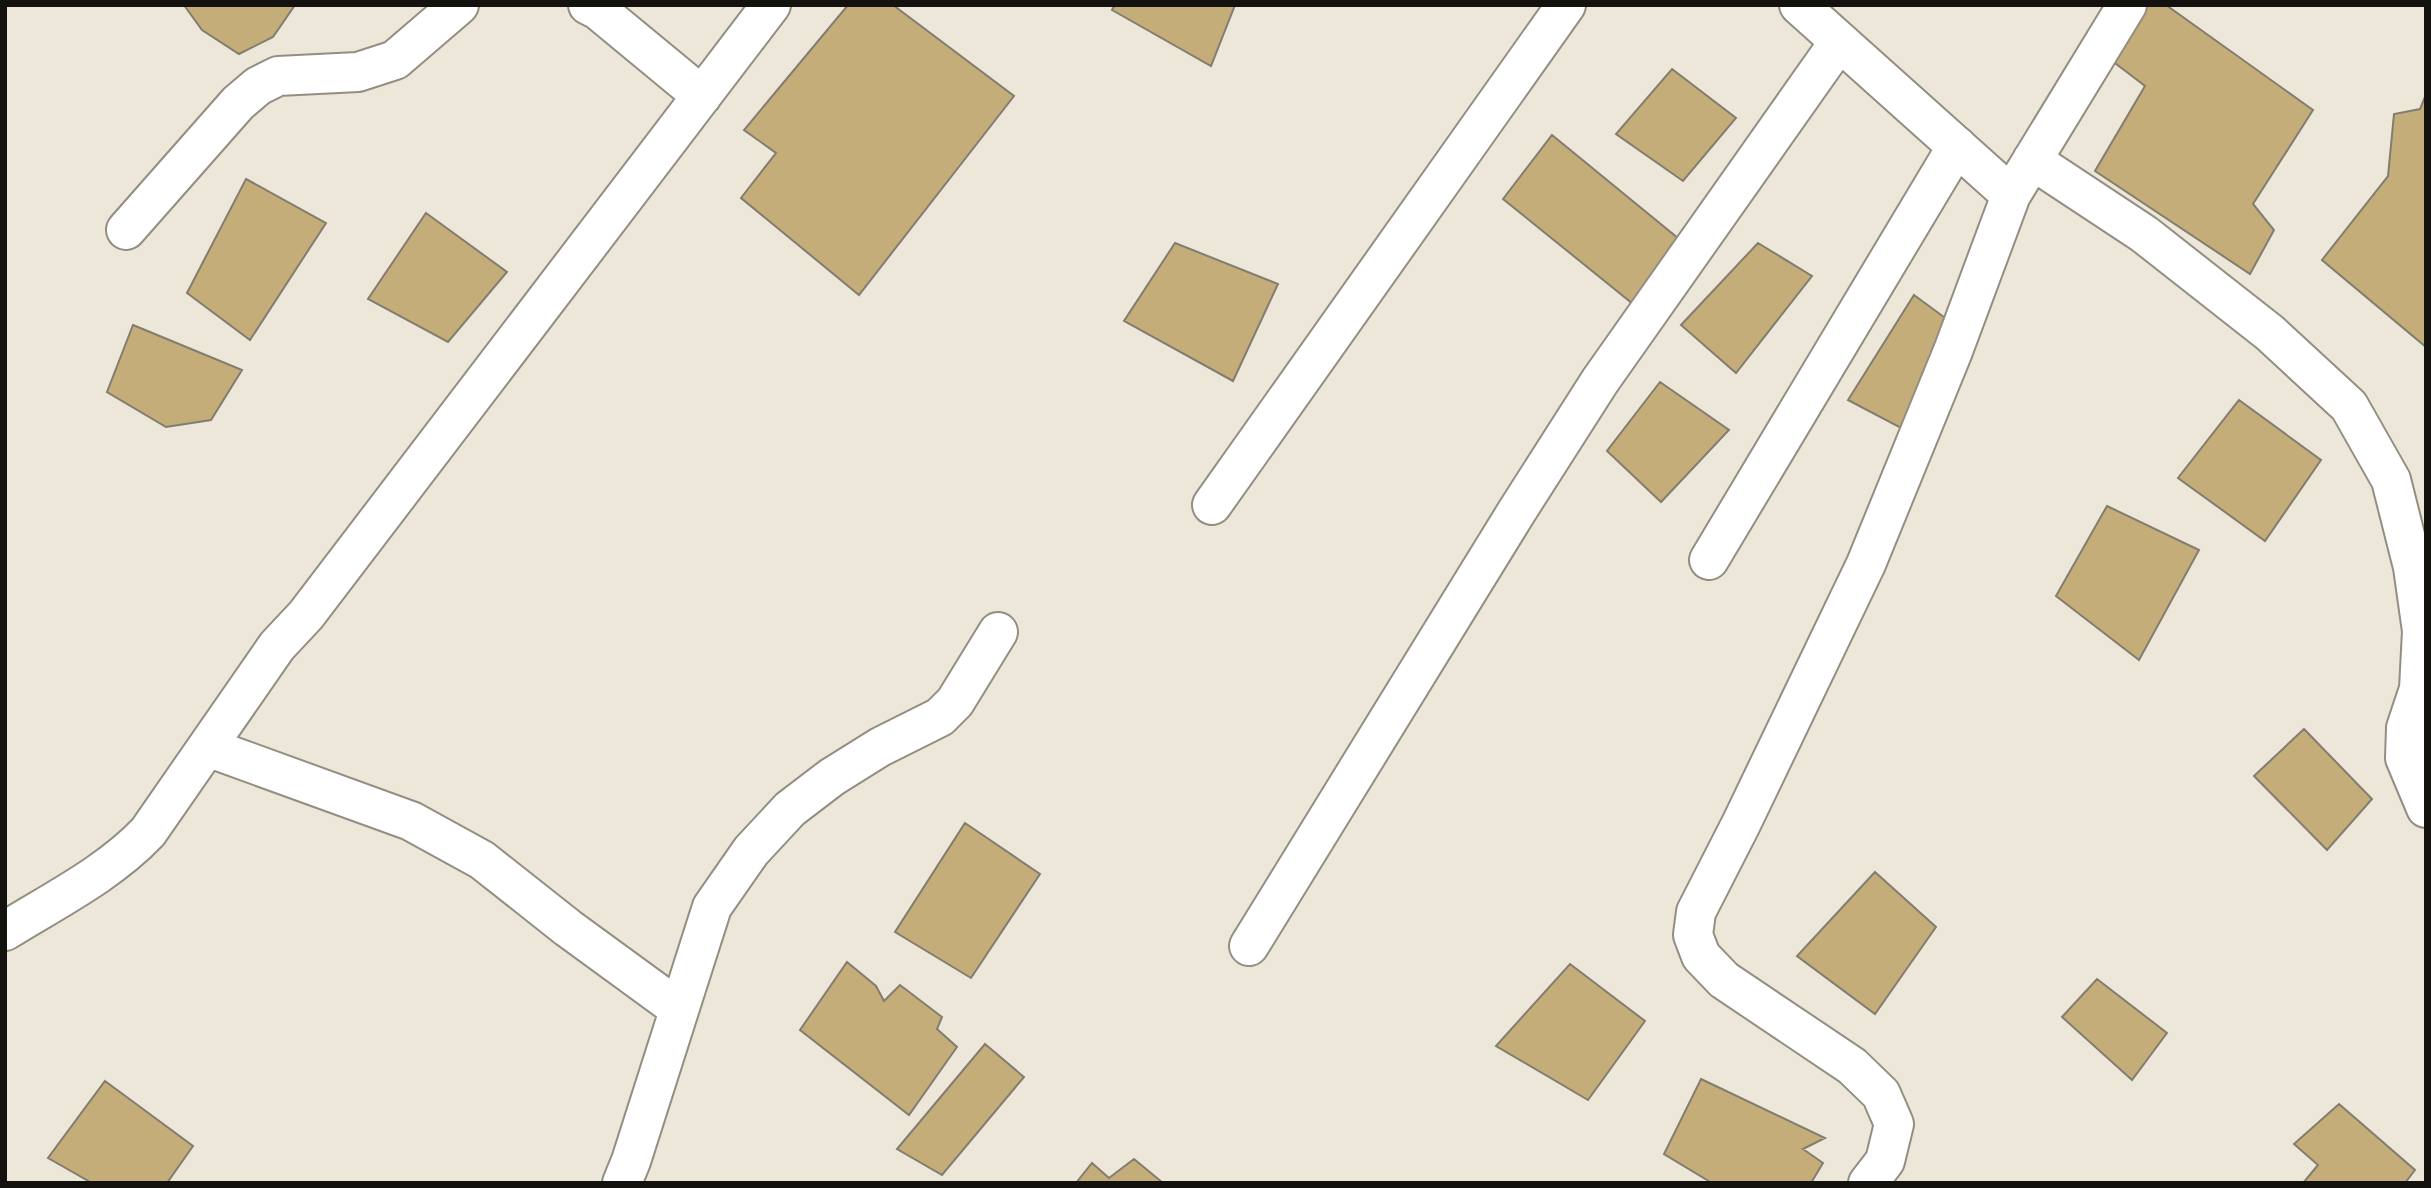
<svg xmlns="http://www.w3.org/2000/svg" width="2431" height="1188" font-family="Barlow,sans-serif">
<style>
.building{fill:#c4ad78;stroke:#827d70;stroke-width:2}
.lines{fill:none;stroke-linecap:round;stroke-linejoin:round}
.street-casing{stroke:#938e81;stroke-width:42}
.street{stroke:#fff;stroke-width:38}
</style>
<rect width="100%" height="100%" fill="#ede7d9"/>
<path class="building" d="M184,5H295L273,37L239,54L202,30Z
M848,5H893L1014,96L859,295L741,198L776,153L744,130Z
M1115,5H1235L1211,66L1112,10Z
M2147,5H2166L2313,110L2253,204L2274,230L2250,274L2095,171L2145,86L2111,60Z
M1672,69L1736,118L1683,181L1616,134Z
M2426,94V347L2322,260L2388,176L2394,114L2420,109Z
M1552,135L1679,239L1633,304L1503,199Z
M246,179L326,223L250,340L187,293Z
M426,213L507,272L448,342L368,299Z
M1175,243L1278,284L1233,381L1124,321Z
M1758,243L1812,276L1736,373L1681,325Z
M1914,295L1952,323L1901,428L1848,400Z
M133,325L242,370L211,420L166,427L107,392Z
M1660,382L1729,430L1661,502L1607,451Z
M2239,400L2321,460L2265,541L2178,478Z
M2107,506L2199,550L2139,660L2056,596Z
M2304,729L2372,799L2327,850L2254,776Z
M965,823L1040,874L971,978L895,932Z
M1875,872L1936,927L1875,1014L1797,956Z
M847,962L876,986L884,1001L900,985L942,1017L937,1029L957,1047L909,1115L800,1030Z
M1570,964L1645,1021L1588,1100L1496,1046Z
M2097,979L2167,1033L2132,1080L2062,1017Z
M985,1044L1024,1077L942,1175L897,1149Z
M1701,1079L1825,1138L1803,1149L1823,1163L1811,1183H1712L1664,1154Z
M105,1081L193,1146L167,1183H92L48,1158Z
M2339,1104L2415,1170L2405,1183H2303L2318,1165L2294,1144Z
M1134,1159L1163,1183H1076L1092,1163L1109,1178Z"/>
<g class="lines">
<g class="street-casing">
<path id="street" d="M588,5L598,10L702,96
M1799,5L2011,195
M2032,160L2144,234L2270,333L2349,406L2391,480L2413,567L2422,631L2419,689L2406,728L2405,758L2426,808
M126,230L238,103L258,86L278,76L358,72L395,60L459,5
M1212,505L1566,5
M1709,560L1957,146
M207,747L411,821L482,860L568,928L679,1009
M5,931C55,900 108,874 148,832L277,646L306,615L771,5
M1249,946L1517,511L1600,381L1839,42
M622,1183L631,1161L712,907L751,851L790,809L832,777L880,747L940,717L955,702L998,632
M1868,1183L1885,1161L1894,1124L1881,1094L1852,1066L1724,980L1701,956L1693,935L1696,912L1741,824L1866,564L1953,351L2011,195L2127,5"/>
</g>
<use href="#street" class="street"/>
</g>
<rect width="2431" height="1188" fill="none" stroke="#14120e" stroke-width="14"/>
</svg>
